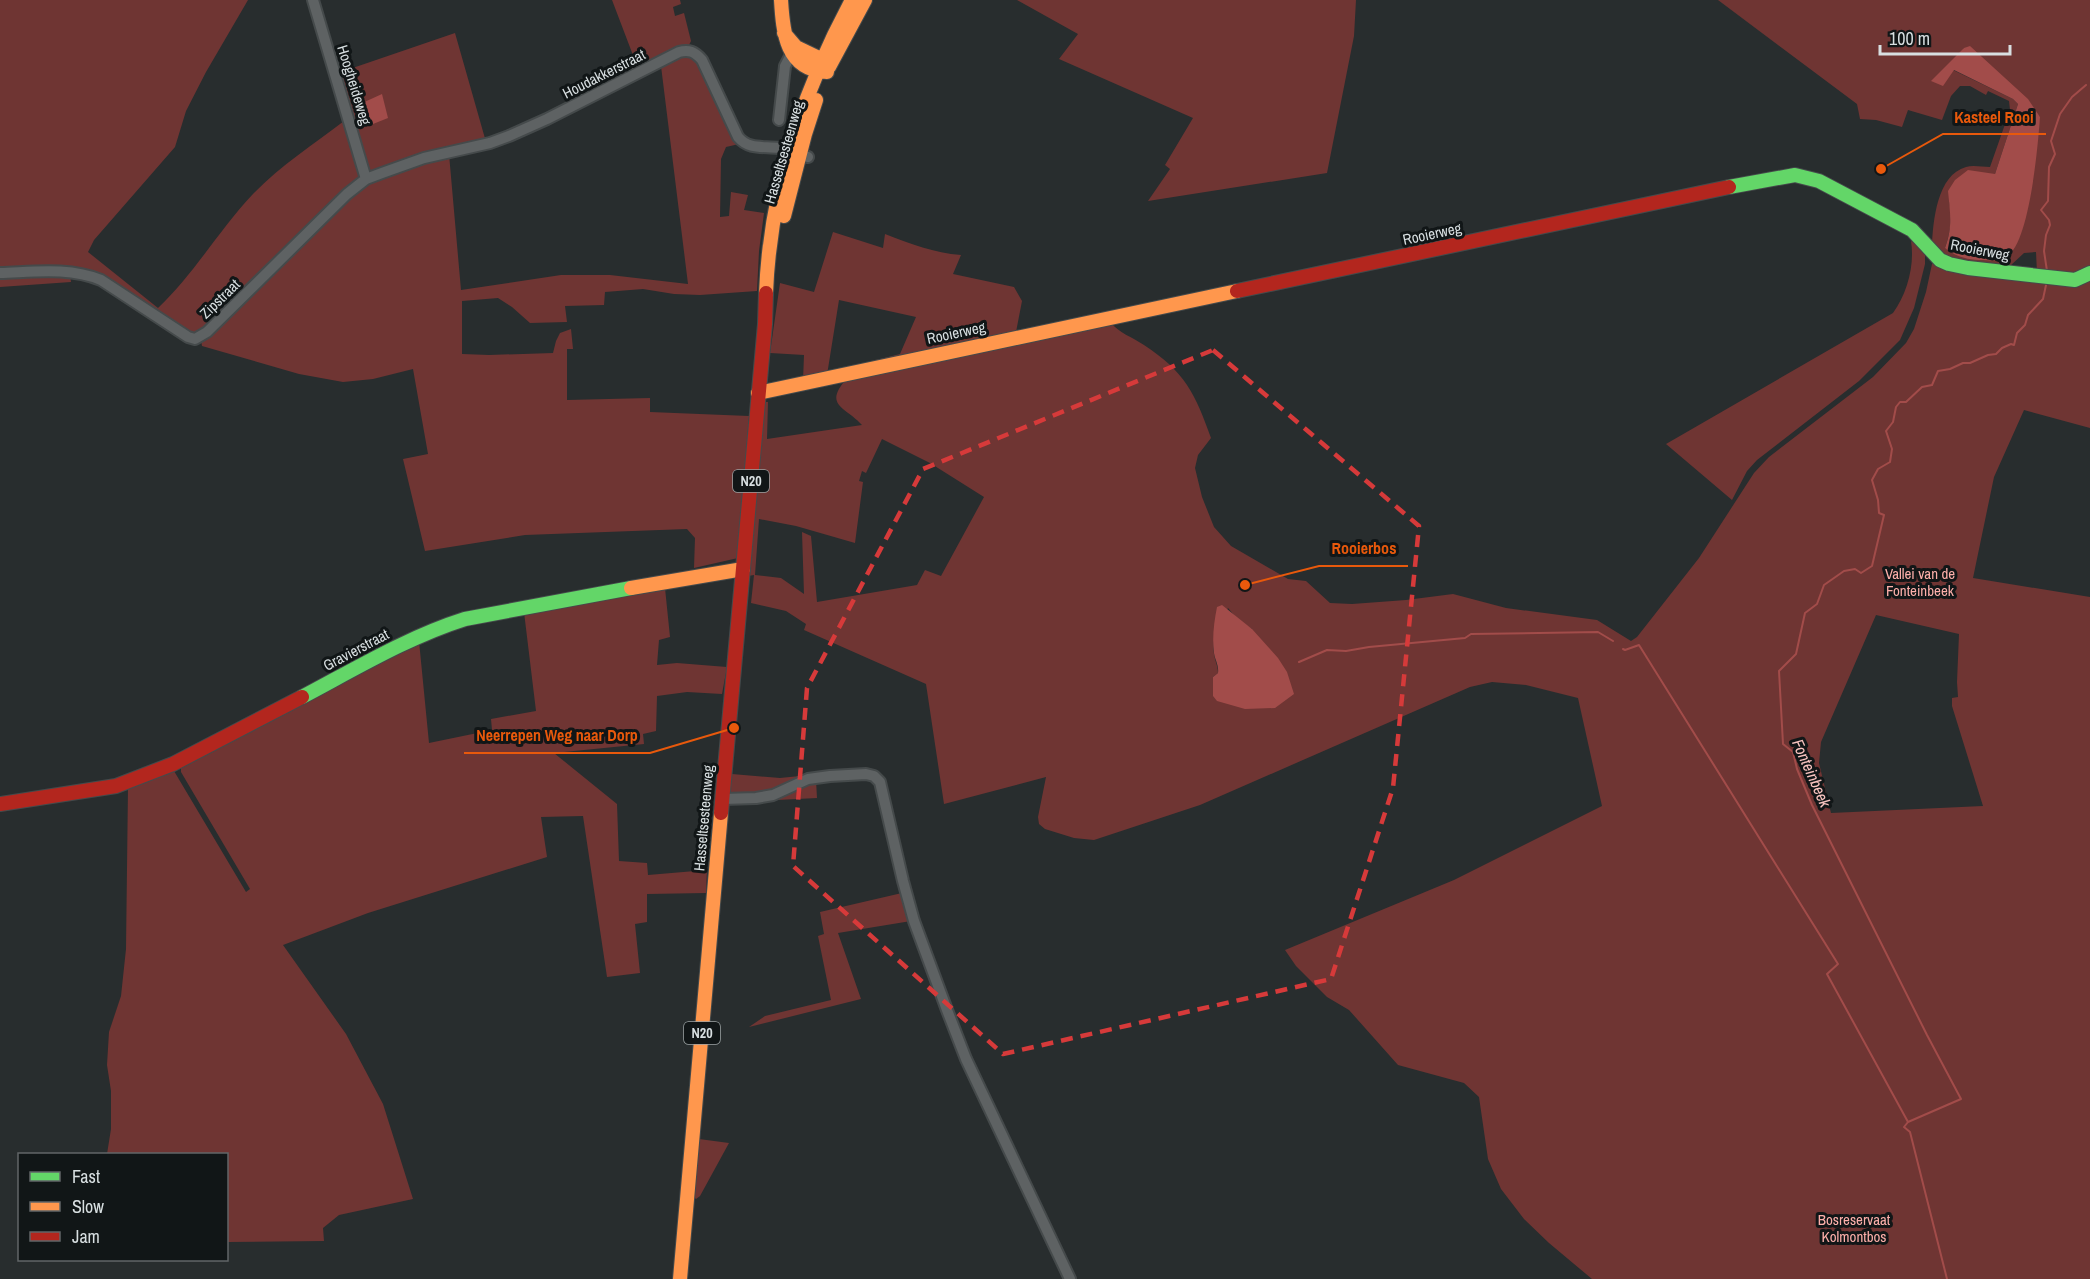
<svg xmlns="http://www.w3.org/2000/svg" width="2090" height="1279" font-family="'Archivo Narrow',sans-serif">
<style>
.green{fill:#6f3533;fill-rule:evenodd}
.water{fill:#a24c4a}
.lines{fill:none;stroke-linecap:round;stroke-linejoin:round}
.stream{stroke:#a24c4a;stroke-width:2}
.street-casing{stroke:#454a4b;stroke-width:14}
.fast-casing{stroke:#454a4b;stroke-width:16}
.slow-casing{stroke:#454a4b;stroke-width:16}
.jam-casing{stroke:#454a4b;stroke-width:16}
.street{stroke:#5e6263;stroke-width:10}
.fast{stroke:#63d668;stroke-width:14}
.slow{stroke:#ff974d;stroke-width:14}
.jam{stroke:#b3261e;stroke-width:14}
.marked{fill:none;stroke:#d63a3a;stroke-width:4.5;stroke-dasharray:12 8;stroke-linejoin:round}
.labels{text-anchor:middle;stroke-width:6;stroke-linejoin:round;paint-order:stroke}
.shield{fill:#111617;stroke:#9ca3a4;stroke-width:1.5}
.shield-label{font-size:14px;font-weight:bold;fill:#d8dfe1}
.street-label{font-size:15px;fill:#d8dfe1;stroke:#111617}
.park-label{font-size:15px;fill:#fdafaa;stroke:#111617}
.water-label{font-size:16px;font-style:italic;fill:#f9c4c0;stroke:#111617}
.leader{fill:none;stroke:#e8590c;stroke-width:2}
.callout-dot{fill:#e8590c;stroke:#111617;stroke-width:2}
.callout-label{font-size:16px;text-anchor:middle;font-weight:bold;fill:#e8590c;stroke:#111617;stroke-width:6;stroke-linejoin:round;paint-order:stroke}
</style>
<rect width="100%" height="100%" fill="#282d2e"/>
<path class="green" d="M0,0H248L206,72L186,111L175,147L94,240L88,252L158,308C194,274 219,230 253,194C280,166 314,144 344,121L361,175L360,180L197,337L87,269L75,267L0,271Z
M612,0H680L681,4L673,7L675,16L684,13L691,41L689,45L639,71Z
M1017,0H1356L1354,36L1327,173L1148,201L1170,169L1165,165L1193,118L1059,59L1078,34Z
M1718,0H2090V270L2082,276L2037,273L2036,252L2024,253L2010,266L1955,261L1932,246C1933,221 1937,175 1966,167C1973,165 1982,167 1990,167L2010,110L2009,101L1988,91L1986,95L1970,86H1960L1951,96L1942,120L1908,110L1902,127L1876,120L1860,119L1857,104ZM1964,48L2040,117L2008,257C1981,264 1969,258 1945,248C1950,233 1953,218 1949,202L1995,174L2018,104L2013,99L1953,70L1948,78Z
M455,33L486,142L368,176L338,73Z
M684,55L694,58L702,69L739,144L726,147L721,159L720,217L729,216L731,192L748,195L744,210L764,213L759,251L757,291L700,295L674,294L643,289L605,292L604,305L565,306L567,322L530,323L512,307L498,298L462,301V354L489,355L553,353L556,341L560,333L571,329L573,349H567V400L650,398V412L749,416L738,558L694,568L695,538L687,529L525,535L425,551L403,459L428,454L413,369L373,379L343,382L299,374L202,346L201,340L348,199L366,184L449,154L461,290L561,275H610L688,284L661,66Z
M833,232L883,248L885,234C911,244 934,253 961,255L953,274L1014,287L1022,301L1016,332L872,366V361L900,354L916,317L839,300L827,375L803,381L804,355L770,353L780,283L814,292Z
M1911,241L1925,251V264L1914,308L1900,340L1859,381L1757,460L1747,471L1732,500L1666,444L1893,313C1907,294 1915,265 1911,241Z
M1936,261L2090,278V428L2024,410L1994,477L1973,578L2090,597V1279H1592L1549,1243L1524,1219L1501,1189L1488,1159L1479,1097L1464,1083L1398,1065L1349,1010L1327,997L1296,966L1285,950L1454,880L1602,806L1578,698L1526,685L1492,682L1470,687L1200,805L1094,840L1074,838L1045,829L1039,824L1038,817L1046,777L944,804L926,684L804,630L806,624L786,611L751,603L754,575L748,576L764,402H768L767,439L862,425C845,406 822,406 848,377L1110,322C1119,333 1132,337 1144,345C1185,372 1195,393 1211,438L1198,455L1195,468L1202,497L1214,527L1231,546L1288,579L1306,581L1330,603L1352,604L1406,600L1453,594L1506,608L1597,620L1631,641L1637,637L1699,558L1754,473L1769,457L1873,377L1906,343L1914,329L1926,292L1932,264ZM882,439L930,463L984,497L941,576L925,570L917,585L817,602L811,536L802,532L804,594L781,578L755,575L759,519L796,526L855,543L863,482L859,481L862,471L866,473ZM1228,608L1239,621L1252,629L1213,696V677L1218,673C1218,666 1215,661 1214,654C1211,637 1220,623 1228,608ZM1876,615L1959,634L1957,682L1958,697L1952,698V706L1983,806L1831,813L1819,763L1821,742Z
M70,275L71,282L0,287V276Z
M665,588L670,637L659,640L657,665L677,663L727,667L722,694L687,692L657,696L656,731L643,734L644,744L554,753L617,804L619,861L647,863L648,875L707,870L706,893L647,894V922L635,924L640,973L607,977L583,816L541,817L547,857L368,913L283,945L346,1034L383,1104L413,1199L339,1215L323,1228L324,1241L227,1242L226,1154H107L111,1129V1091L107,1065L109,1032L121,996L126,949L128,787L174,771L246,892L250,889L181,772V767L419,641L429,743L492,730L491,719L536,711L524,612Z
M732,774L780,778L810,775L775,792L734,795L730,791Z
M816,780L817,798L758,801Z
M902,893L911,921L838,933L861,999L749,1027L765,1016L831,1000L818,936L824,934L820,912Z
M699,1139L729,1143L700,1196L696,1199L693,1196Z"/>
<path class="water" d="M1970,46L2028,99L2040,117C2038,146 2030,237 2009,255C2003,261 1992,261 1983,260C1968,260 1956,257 1945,248C1953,226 1950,213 1948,191L1955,180L1968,170L1995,174L2018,104L2013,99L1954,70L1943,86L1931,81L1964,48Z
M382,94L388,118L368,126L360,104Z
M1222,605L1252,629L1278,658L1287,672L1294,694L1275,708L1245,709L1217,701L1213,696V677L1218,673C1219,665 1215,660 1214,653C1212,638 1214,622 1217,607Z"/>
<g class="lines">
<path class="stream" d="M2047,271L2044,251L2046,235L2050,225L2049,220L2041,210L2048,201L2049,167L2055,154L2051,141L2060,114L2072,97L2086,85
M1623,649L1625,650L1639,645L1838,964L1827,974L1908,1122
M1299,662L1327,650L1346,651L1369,647L1465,638L1471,634L1598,632L1613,641
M1947,1279L1910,1132L1904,1127L1908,1122L1961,1099L1927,1035L1812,805L1797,769L1793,752L1783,744L1779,671L1796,654L1805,613L1817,604L1824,585L1844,571L1855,569L1861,573L1872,566L1884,515L1879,513L1878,500L1872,480L1878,469L1890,462L1892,449L1886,431L1893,422L1896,407L1900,402H1906L1922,387L1932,385L1938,371L1950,369L1963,363H1970L1988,355L1996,354L2002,348L2011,344L2014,345L2017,333L2025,325L2028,315L2043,299L2046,285"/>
<g class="street-casing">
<path id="street" d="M313,0L366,179
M779,120L785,66L794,49
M0,273C34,272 69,267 101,280L188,337L195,339L207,332L347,194L366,179L382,173L424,158L490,143L509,136L547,119L679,52C689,49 695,52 702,60L738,137C749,150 763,146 779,148C789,150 799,154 808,157
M723,799L756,798L773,795L808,779L830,776L866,774L874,776L880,782L903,881L914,921L947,1010L966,1059L1070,1279"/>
</g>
<g class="fast-casing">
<path id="fast" d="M1729,187L1795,175L1819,181L1912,230L1940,260L1949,264L1968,268L2075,280L2090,273
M302,697C355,669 408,637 465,619L631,588"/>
</g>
<g class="slow-casing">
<path id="slow" d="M781,0C783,33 786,70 827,72L821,59L796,47L784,33
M829,67L865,0
M784,216L805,134L816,100
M766,293C770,189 803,91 852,0
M758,393L1237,291
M631,588L743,569
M680,1279L721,813"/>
</g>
<g class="jam-casing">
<path id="jam" d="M1237,291L1729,187
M0,804L116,786L173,764L302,697
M721,813L765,324L766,293"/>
</g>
<use href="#street" class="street"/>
<use href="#fast" class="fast"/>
<use href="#slow" class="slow"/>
<use href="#jam" class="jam"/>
</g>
<path class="marked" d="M1213,350L1419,526L1393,788L1331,979L1003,1054L793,866L807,688L923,469Z"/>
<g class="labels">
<g class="shield">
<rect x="733" y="470" width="36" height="22" rx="4.5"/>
<rect x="684" y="1022" width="36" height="22" rx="4.5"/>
</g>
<g class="shield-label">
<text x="751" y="486">N20</text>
<text x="702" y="1038">N20</text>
</g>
<g class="street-label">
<text transform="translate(604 74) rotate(-27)" y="5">Houdakkerstraat</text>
<text transform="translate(354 85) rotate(73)" y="5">Hoogheideweg</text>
<text transform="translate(784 152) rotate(-74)" y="5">Hasseltsesteenweg</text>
<text transform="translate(1432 234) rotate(-12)" y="5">Rooierweg</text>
<text transform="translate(1980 250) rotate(11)" y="5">Rooierweg</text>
<text transform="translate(220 299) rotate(-44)" y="5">Zipstraat</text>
<text transform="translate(956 333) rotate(-12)" y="5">Rooierweg</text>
<text transform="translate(356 650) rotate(-28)" y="5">Gravierstraat</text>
<text transform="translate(704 818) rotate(-85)" y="5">Hasseltsesteenweg</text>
</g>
<g class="park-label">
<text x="1920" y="579">Vallei van de<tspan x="1920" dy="17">Fonteinbeek</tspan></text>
<text x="1854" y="1225">Bosreservaat<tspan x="1854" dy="17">Kolmontbos</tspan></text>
</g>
<g class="water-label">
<text transform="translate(1812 773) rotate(66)" y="6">Fonteinbeek</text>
</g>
</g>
<path class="leader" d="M1881 169L1943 134H2046M1245 585L1319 566H1408M734 728L650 753H464"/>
<g class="callout-dot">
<circle cx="1881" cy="169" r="6"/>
<circle cx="1245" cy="585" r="6"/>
<circle cx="734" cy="728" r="6"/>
</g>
<g class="callout-label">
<text x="1994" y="123">Kasteel Rooi</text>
<text x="1364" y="554">Rooierbos</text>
<text x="557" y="741">Neerrepen Weg naar Dorp</text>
</g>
<rect x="18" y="1153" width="210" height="108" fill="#111617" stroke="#616668" stroke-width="1.5"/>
<rect x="30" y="1172" width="30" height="9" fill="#63d668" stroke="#616668" stroke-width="1.5"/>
<text x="72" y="1183" font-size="18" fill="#d8dfe1">Fast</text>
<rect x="30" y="1202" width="30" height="9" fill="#ff974d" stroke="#616668" stroke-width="1.5"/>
<text x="72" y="1213" font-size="18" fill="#d8dfe1">Slow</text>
<rect x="30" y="1232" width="30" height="9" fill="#b3261e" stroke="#616668" stroke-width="1.5"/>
<text x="72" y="1243" font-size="18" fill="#d8dfe1">Jam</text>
<path d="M1880 45v9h130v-9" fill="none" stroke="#d8dfe1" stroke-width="3"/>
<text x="1889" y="45" font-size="18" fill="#d8dfe1" stroke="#111617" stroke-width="4.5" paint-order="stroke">100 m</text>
</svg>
